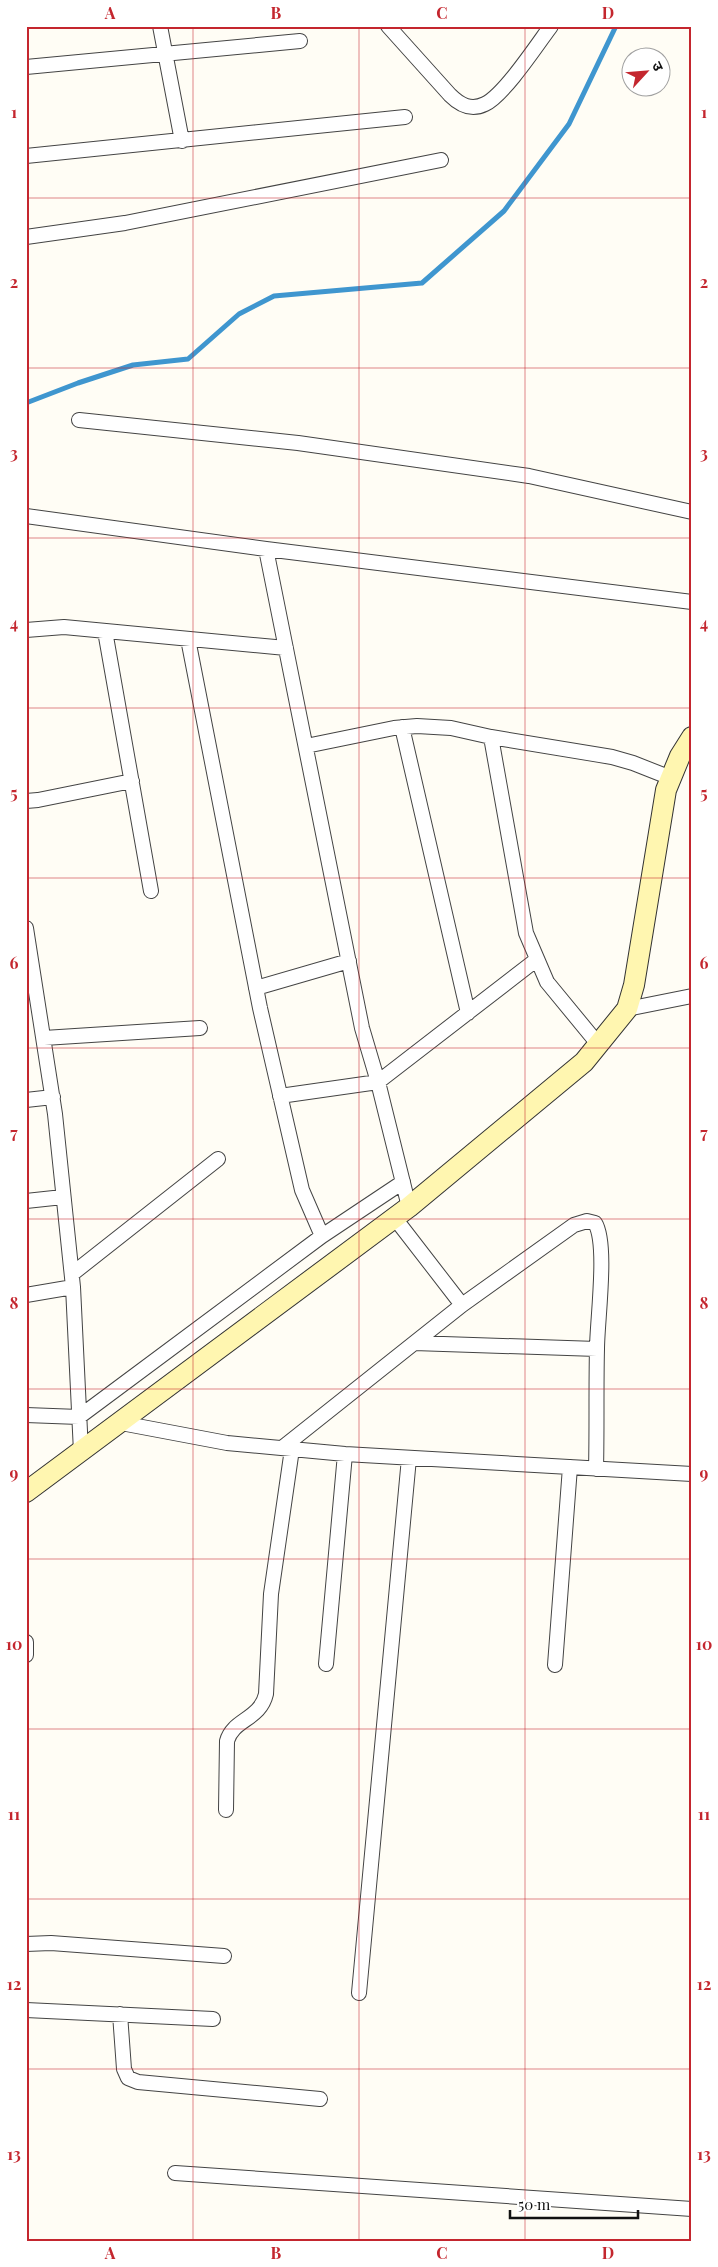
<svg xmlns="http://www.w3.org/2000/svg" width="718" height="2267" font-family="'Playfair Display','Noto Sans Devanagari',serif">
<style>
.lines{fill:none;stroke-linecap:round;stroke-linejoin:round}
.stream{stroke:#3f96cf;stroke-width:5}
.street-casing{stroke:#444;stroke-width:16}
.secondary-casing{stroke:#333;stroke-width:22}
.street{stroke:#fff;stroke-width:14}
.secondary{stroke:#fff6b0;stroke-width:20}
.grid{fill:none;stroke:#c4262e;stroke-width:1;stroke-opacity:0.55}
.neatline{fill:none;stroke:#c4262e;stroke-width:2}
.grid-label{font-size:16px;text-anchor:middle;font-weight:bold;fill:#c4262e}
</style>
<rect width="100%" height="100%" fill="#fffdf5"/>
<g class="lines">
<path class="stream" d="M26,403L78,383L133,365L188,359L239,314L274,296L422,283L504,211L569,124L616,26"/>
<g class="street-casing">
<path id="street" d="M160,26L182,141
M388,26L450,95C460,105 471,111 485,104C504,95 537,45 551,26
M26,67L300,41
M26,156L405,117
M26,237L125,223L441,160
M79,420L298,443L529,476L692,512
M26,516L266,549L692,602
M266,549L362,1028L378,1082L409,1207
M26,630L64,627L286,648
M105,631L151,891
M188,639L260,1008L302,1190L322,1236
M402,727L468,1013
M491,737L526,933L547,982L598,1044
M306,746L394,728L417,726L451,728L491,737L612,757L633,763L671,778
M26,801L38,800L132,781
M26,928L55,1114L73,1287L81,1452
M256,988L349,961
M627,1009L692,996
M44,1038L200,1028
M280,1096L378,1082L536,960
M26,1100L53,1097
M26,1201L63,1197
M394,1217L462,1305
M72,1274L218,1159
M26,1295L73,1287
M414,1343L597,1349
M26,1415L79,1417L322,1236L403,1182
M121,1423L227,1443L345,1454L692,1474
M282,1448L462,1305L574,1225L587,1221L595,1223C608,1244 597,1321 597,1349C596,1389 597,1429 596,1469
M26,1642V1655
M326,1664L345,1454
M555,1665L570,1467
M226,1810L227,1741C233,1719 260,1720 266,1694L271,1594L292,1449
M26,1944L51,1943L224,1956
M359,1993L409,1458
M26,2010L213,2019
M120,2014L124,2069L128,2078L138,2082L320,2099
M175,2173L692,2209"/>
</g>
<g class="secondary-casing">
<path id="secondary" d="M26,1492L409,1207L584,1062L627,1009L634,985L666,790L680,756L692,737"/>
</g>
<use href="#street" class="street"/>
<use href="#secondary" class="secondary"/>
</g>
<path class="grid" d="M193,26V2241M359,26V2241M525,26V2241M26,198H692M26,368H692M26,538H692M26,708H692M26,878H692M26,1048H692M26,1219H692M26,1389H692M26,1559H692M26,1729H692M26,1899H692M26,2069H692"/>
<rect width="718" height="2267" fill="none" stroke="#ffffff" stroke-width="55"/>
<g transform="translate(646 72) rotate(64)"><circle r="24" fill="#ffffff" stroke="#a0a0a0"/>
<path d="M0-4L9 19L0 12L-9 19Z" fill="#c4262e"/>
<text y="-8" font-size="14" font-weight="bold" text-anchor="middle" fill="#111111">उ</text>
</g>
<path d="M510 2210v8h128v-8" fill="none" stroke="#111111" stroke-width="2.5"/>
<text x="518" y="2210" font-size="15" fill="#111111" stroke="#ffffff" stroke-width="4" paint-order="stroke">50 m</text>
<rect x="28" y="28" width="662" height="2212" class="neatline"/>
<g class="grid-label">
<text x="110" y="19">A</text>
<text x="276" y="19">B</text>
<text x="442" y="19">C</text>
<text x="608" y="19">D</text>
<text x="14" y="118">1</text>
<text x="704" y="118">1</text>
<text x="14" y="288">2</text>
<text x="704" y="288">2</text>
<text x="14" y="459">3</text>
<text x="704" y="459">3</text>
<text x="14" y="629">4</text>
<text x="704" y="629">4</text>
<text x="14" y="799">5</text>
<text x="704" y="799">5</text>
<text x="14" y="969">6</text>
<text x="704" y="969">6</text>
<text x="14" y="1139">7</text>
<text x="704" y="1139">7</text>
<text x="14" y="1309">8</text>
<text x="704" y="1309">8</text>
<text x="14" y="1479">9</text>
<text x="704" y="1479">9</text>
<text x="14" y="1650">10</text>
<text x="704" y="1650">10</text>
<text x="14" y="1820">11</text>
<text x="704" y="1820">11</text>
<text x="14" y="1990">12</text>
<text x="704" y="1990">12</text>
<text x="14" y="2160">13</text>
<text x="704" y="2160">13</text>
<text x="110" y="2259">A</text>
<text x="276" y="2259">B</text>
<text x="442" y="2259">C</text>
<text x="608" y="2259">D</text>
</g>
</svg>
